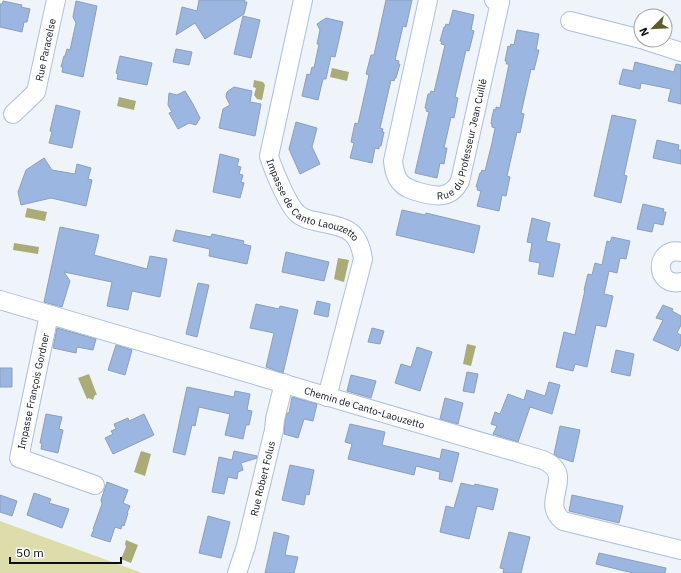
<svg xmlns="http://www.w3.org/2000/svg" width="681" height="573" font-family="'IBM Plex Sans',sans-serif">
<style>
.green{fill:#dcddaa}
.water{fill:#abab78}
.building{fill:#9ab6e1;stroke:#8b9fbb}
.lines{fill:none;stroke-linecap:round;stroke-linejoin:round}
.minor-casing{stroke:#abbfdc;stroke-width:20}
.minor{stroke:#fff;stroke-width:18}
.labels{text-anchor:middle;stroke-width:4;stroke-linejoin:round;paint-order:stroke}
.street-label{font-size:10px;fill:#080f19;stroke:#fff}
</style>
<rect width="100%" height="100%" fill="#eff3fa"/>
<path class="green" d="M0,521L142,573H0Z"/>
<path class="water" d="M332,68L349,72L347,81L330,77Z
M254,80L263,82L265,85L262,100L257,99L254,95L256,88L253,87Z
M119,97L136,101L134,110L117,106Z
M27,208L47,212L45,221L25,217Z
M14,243L39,247L38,254L13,250Z
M338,258L349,260L344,282L334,279Z
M467,344L476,346L471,366L463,364Z
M89,374L97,395H95L93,400L89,398L87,399L78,378Z
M141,451L151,454L145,476L134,472Z
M126,540L138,545L131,563L121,559L126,547L125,544Z"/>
<path class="building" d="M199,0H245L244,2H247L244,14L205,39L195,23L176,35L182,7L197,11Z
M386,0H412L406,27L403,26L395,60L399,61L398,64H400L396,78H395L394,81L391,80L380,128L383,129L382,132H384L381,146H379V149L375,148L372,163L350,158L354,143L351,142L355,123L358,124L369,75L366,74L371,55H374Z
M3,1L22,5L21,7L30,9L27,22H24L22,32L0,27V4H2Z
M76,1L97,6L83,77L62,72L63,67H61L64,56H65L67,49L70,50L76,23L73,17Z
M453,10L474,15L471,30L474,31L469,51L466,50L455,97L458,98L454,118L451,117L444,148H447L444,164L440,163L437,178L415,173L429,112L426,111L427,109L425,108L428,94H430L431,91L434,92L445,45L441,44L442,41H440L444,27H445L446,24L449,25Z
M243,16L260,20L251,58L234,54Z
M326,18L343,22L335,57L331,56L326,79H323L318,100L302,96L307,74L310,75L312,67L314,68L319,44H317L320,30L317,24Z
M517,30L539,34L536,50H539L534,70L531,69L521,113L524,114L520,133L517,132L507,176L510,177L506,196L502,195L499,211L477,206L481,191L477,190L478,187H476L480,173H481L482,170L485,171L492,143L495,128L492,127V124H491L492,117L494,109L496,110V107L500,108L509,64H506L507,61H505L508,46L510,47L511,44L514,45Z
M176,49L192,52L189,65L173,62Z
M120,56L152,63L147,85L117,79L118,74L116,73Z
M635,62L674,72L676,64L681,65V104L668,101L671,89L641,83L640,89L619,84L623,69L633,71Z
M234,87L252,91L250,102L261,104L255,136L219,128L223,109L230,105L226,97L227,92Z
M185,91L193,104L200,118L196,125L189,123L178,129L169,113L172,112L168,105L169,93L177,95Z
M56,105L80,111L72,148L49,143L52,132L50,131Z
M612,115L636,120L624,175L627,176L621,203L594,196Z
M296,122L317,128L312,147L320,164L300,174L289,149Z
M657,140L679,145L678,150H681V164L653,158Z
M220,154L239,159L237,166L241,167L239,174L243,175L241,182L244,183L240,198L213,192Z
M44,158L52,170L75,174L77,164L91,168L88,179L92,180L86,206L51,198L21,205L18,192L26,170Z
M643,204L664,209L663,212H666L663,225L654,223L652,232L637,229Z
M402,210L425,215L426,213L480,226L474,253L396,235Z
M532,218L550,223L546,241L560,244L553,277L538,274L540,263L529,261L532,243L527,242Z
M60,227L99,235L94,255L147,269L150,256L167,259L160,297L132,291L128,310L107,306L112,282L64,272L70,281L62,307L44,302Z
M176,230L211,237L212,234L244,241L243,244L251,246L247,264L209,256L210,249L173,241Z
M612,237L630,241L626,259L620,258L617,273L609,271L604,294L613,296L606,327L596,325L587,367L575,364L573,371L556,367L564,332L575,335L585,290H584L588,274L592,275L595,263L602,265L607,241L610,242Z
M286,252L329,262L324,281L282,272Z
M198,283L209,285L197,337L186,334Z
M317,301L330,304L328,317L314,314Z
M256,304L279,309L280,306L298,310L283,373L266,367L274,333L250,328Z
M663,305L673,309L672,311L681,316V325L677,333L681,335V344L678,351L653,340L663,320L656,318Z
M57,328L96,339L93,350L77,347L76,353L53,348Z
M372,328L384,331L380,344L368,342Z
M116,345L132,350L125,375L108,370Z
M417,347L432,352L420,391L395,383L401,364L411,367Z
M616,350L634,354L630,376L611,372Z
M0,368H12V387H0Z
M467,372L478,374L474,393L463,391Z
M351,375L376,381L371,398L347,391Z
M549,382L560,385L552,414L530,407L518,442L493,434L497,426L491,424L495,412L500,414L508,394L524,400L527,390L545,396Z
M187,387L234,397L235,391L250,394L247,410L252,411L249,425H246L243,439L225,435L230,414L199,407L195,426L192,425L185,455L173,452Z
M292,397L317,404L313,421L304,419L298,438L284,434L285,421L287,413H289Z
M445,398L463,403L458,424L440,419Z
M46,414L62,417L59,429L63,430L58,453L41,449L42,443H40Z
M144,414L154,435L113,454L105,438L113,434L111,431L116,429L114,424L128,418L129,421Z
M350,424L385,432L382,445L440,459L442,449L459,453L452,482L439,479L440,472L416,466L414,475L348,459L352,444L345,442Z
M560,426L580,430L573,462L558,457L554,454Z
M234,451L257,456V458L241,463L243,470L238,472L237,479L228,477L224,494L212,492L219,457L232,460Z
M290,465L314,470L309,495L306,494L304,505L282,500Z
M107,482L128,490L123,503L130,506L127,513H128L124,526L122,525L121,529L115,527L110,542L91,536L94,529H93L102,504L101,500Z
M461,483L474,486L475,484L498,489L493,510L477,506L469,539L440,532L446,506L454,508Z
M34,493L51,499L49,503L69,509L62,528L27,515Z
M0,495L17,501L12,516L0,512Z
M572,495L623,506L619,523L569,511Z
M208,516L230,522L221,558L199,553Z
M274,532L289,536L285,555L298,557L294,573H265Z
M509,532L530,537L521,573H503L504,569L500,568Z
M599,553L666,568L665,573H633L596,564Z"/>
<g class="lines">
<g class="minor-casing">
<g id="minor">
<path id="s1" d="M303,0L269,156C273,169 288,206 298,214C303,218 308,220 315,221C343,228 358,226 363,259L327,397"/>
<path id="s2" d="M428,0L393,161C394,169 395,176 400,182C405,188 412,190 419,192C436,197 451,199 460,181L500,2L494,0"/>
<path d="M570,21L641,39"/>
<path d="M644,40L681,52"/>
<path id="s3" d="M13,114L36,92L56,0"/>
<path d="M681,252C655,246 653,287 681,282"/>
<path id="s4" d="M0,300L543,460C578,476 538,501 563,521L681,550"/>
<path d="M49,315L19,458L95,485"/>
<path id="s5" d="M237,573L246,546L274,430L275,419L284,383"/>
</g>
</g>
<use href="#minor" class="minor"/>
</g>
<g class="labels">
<g class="street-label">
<text dy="4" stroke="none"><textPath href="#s3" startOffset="75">Rue Paracelse</textPath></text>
<text dy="4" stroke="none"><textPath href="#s2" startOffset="294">Rue du Professeur Jean Cuillé</textPath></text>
<text dy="4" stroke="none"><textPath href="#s1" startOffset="227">Impasse de Canto Laouzetto</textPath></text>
<text transform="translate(33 391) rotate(-78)" y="4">Impasse François Gordner</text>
<text dy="4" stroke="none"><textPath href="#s4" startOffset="380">Chemin de Canto-Laouzetto</textPath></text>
<text dy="4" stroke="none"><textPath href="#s5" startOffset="98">Rue Robert Folus</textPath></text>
</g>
</g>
<g transform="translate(653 28) rotate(246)"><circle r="19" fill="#ffffff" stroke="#9c9fa3"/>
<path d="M0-3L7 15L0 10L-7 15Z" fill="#5e5d2a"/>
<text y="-6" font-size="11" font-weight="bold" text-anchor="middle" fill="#080f19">N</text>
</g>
<path d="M10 557v6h111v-6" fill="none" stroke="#080f19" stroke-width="2"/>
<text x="16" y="557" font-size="12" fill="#080f19" stroke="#ffffff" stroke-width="3" paint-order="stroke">50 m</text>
</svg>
